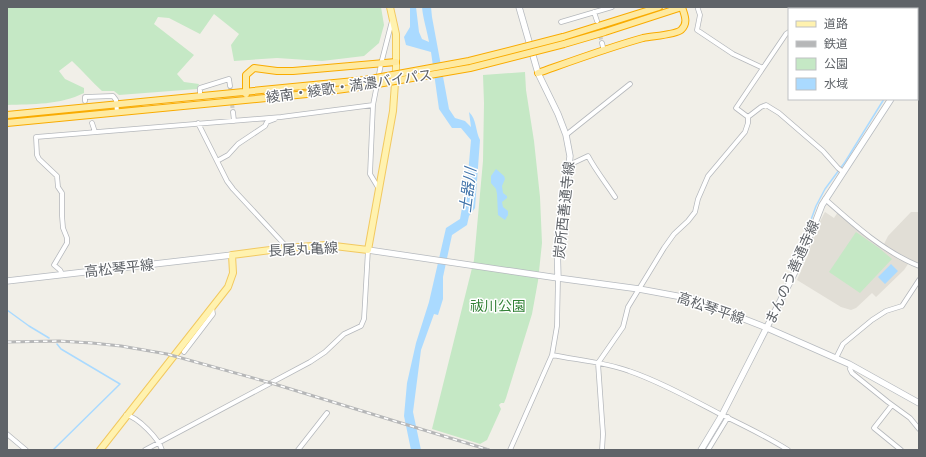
<svg xmlns="http://www.w3.org/2000/svg" width="926" height="457" font-family="Rubik,'Noto Sans JP',sans-serif">
<style>
.education{fill:#e1ded6}
.green{fill:#c5e8c5}
.water{fill:#aadaff}
.lines{fill:none;stroke-linecap:round;stroke-linejoin:round}
.stream{stroke:#aadaff;stroke-width:1.5}
.minor-tunnel{stroke:#ccccc8;stroke-width:4;stroke-dasharray:4 2;stroke-linecap:butt}
.minor-casing{stroke:#b5b8bc;stroke-width:5.5}
.secondary-casing{stroke:#b6babf;stroke-width:7}
.primary-casing{stroke:#f2c960;stroke-width:8}
.trunk-casing{stroke:#f9ab00;stroke-width:8}
.minor{stroke:#fff;stroke-width:4}
.secondary{stroke:#fff;stroke-width:5.5}
.primary{stroke:#fff2af;stroke-width:6}
.trunk{stroke:#feeaa1;stroke-width:6}
.rail-casing{stroke:#b6b7b8;stroke-width:3}
.rail{stroke:#fff;stroke-width:1.5;stroke-dasharray:4.5;stroke-linecap:butt}
.trunk-bridge-casing{stroke:#f9ab00;stroke-width:8;stroke-linecap:butt}
.trunk-bridge{stroke:#feeaa1;stroke-width:6}
.labels{text-anchor:middle;stroke-width:3;stroke-linejoin:round;paint-order:stroke}
.street-label{font-size:14px;fill:#5f6368;stroke:#fff}
.park-label{font-size:14px;fill:#348238;stroke:#fff}
.water-label{font-size:15px;font-style:italic;fill:#4174aa;stroke:#fff}
</style>
<rect width="100%" height="100%" fill="#f1efe8"/>
<path class="education" d="M825,212L834,218L838,212L861,233L897,258L907,262L908,264L904,270L876,297L872,293L856,308L851,310L841,307L797,280L808,255L817,227Z
M911,212H919V264L898,254L884,244L888,236Z"/>
<path class="green" d="M7,7H381L384,25L379,43L364,56L322,61L277,58L234,61L231,45L239,34L214,14L200,34L169,18L158,17L154,24L194,55L177,74L184,82L199,84L197,89L119,95L114,91H102C92,82 83,71 72,61L59,71L65,79L84,88V93C60,105 33,104 7,105Z
M525,72L526,90L534,141L540,197L542,243L538,281L532,314L506,398L504,403H501L499,405L501,409L487,440L480,444L477,443L432,429L474,260L483,161L484,103L483,75Z
M856,232L879,248L892,259L860,293L829,272Z"/>
<path class="water" d="M410,7H416L419,32L422,39L429,42C427,30 423,19 422,7H431L432,17L449,109L455,118L465,121L471,127L469,112C477,120 475,130 480,140L475,208L469,216L467,225L452,235L443,277V299L438,315L434,314L421,350L413,412L421,450H411L404,416L407,383L416,343L429,302L446,228L460,219L468,174L471,140L461,128H452L439,109L431,52L406,45L404,37L410,27Z
M496,169L504,176L505,179L502,186L503,193L507,196V198L502,202L503,207L508,211V215L505,220L498,215L497,194L496,189L491,183V176Z
M891,264L898,271L885,284L878,277Z"/>
<g class="lines">
<path class="stream" d="M917,51L919,46
M800,250L816,206L825,189L845,162L884,99
M7,310L29,326L49,338
M53,450L120,384L61,349L57,344"/>
<path class="minor-tunnel" d="M597,24L602,43
M230,86L233,112"/>
<g class="minor-casing">
<path id="minor" d="M698,9L700,15L697,30L733,54L763,68
M810,9L811,7
M594,12L597,21
M561,22L612,7
M602,43L604,51
M200,96V88L229,79L230,86
M85,101V97L113,96L116,100L117,112
M233,112L234,121
M748,117L736,108L786,34L789,32
M92,123L95,132
M198,123L227,181L233,189L284,244L286,248
M566,135L630,84
M217,161L228,155L238,144L265,126L267,122L275,119
M569,165L588,156C596,171 606,183 615,197
M379,189L370,174L373,105L381,64L392,21
M825,199C853,224 884,252 919,266
M62,274L60,270L54,265L67,243V238L63,228L62,216V193L58,187L57,176L39,159L37,155L36,137L281,117L373,105
M184,352L213,314L212,308
M552,355C577,360 605,362 629,371C661,382 691,399 720,414C743,425 766,436 788,450
M836,358L843,344L872,320L886,311L902,306L919,280
M851,365L850,369L852,373L888,402L910,418L919,429
M892,405L874,428L901,450
M126,415C138,417 159,439 162,450
M7,434L26,450
M145,450L310,362L325,352L344,334L361,326L364,319L368,250
M298,450L327,413
M510,450L552,355L557,326L558,278
M602,450L603,434L598,363L623,327L628,307L664,248L674,234L688,221L695,212L698,199L708,176L745,132L748,123V117L761,107L766,105L779,113L823,151L838,168L843,172
M708,450L728,417"/>
</g>
<g class="secondary-casing">
<path id="secondary" d="M519,7L538,73L558,114L566,135L570,156L568,176L559,223L557,242L558,278
M917,79L919,78
M368,250L558,278L639,289L693,299L767,328L849,364L919,403
M7,281L232,255
M701,450L722,415L790,282L801,259L822,205L891,99"/>
</g>
<g class="primary-casing">
<path id="primary" d="M100,450L228,287L233,273L232,255L286,248L326,245L368,250L393,111L396,69V34L390,7"/>
</g>
<g class="trunk-casing">
<path id="trunk" d="M563,37L659,7
M564,44L605,32L682,7
M538,73C572,61 607,48 643,38C652,36 675,35 681,30C689,23 684,14 682,7
M246,94V75L254,68L277,71H293L396,62
M7,115L365,80
M7,123L307,94L366,86"/>
</g>
<use href="#minor" class="minor"/>
<use href="#secondary" class="secondary"/>
<use href="#primary" class="primary"/>
<use href="#trunk" class="trunk"/>
<g class="rail-casing">
<path id="rail" d="M7,342L59,341L92,343L121,346L167,354L271,383L489,450"/>
</g>
<use href="#rail" class="rail"/>
<g class="trunk-bridge-casing">
<path id="trunk-bridge" d="M365,80L469,61L563,37
M366,86L470,68L564,44"/>
</g>
<use href="#trunk-bridge" class="trunk-bridge"/>
</g>
<g class="labels">
<g class="street-label">
<text transform="translate(349 86) rotate(-8)" y="5">綾南・綾歌・満濃バイパス</text>
<text transform="translate(564 210) rotate(-84)" y="5">炭所西善通寺線</text>
<text transform="translate(303 249) rotate(-3)" y="5">長尾丸亀線</text>
<text transform="translate(119 268) rotate(-6)" y="5">高松琴平線</text>
<text transform="translate(792 272) rotate(-66)" y="5">まんのう善通寺線</text>
<text transform="translate(711 308) rotate(19)" y="5">高松琴平線</text>
</g>
<g class="park-label">
<text x="498" y="311">祓川公園</text>
</g>
<g class="water-label">
<text transform="translate(468 190) rotate(-83)" y="5">土器川</text>
</g>
</g>
<rect width="926" height="457" fill="none" stroke="#5f6368" stroke-width="16"/>
<rect x="788" y="8" width="130" height="92" fill="#ffffff" stroke="#bfc1c3"/>
<rect x="796" y="21" width="20" height="6" fill="#fff2af" stroke="#bfc1c3"/>
<text x="824" y="28" font-size="12" fill="#5f6368">道路</text>
<rect x="796" y="41" width="20" height="6" fill="#b6b7b8" stroke="#bfc1c3"/>
<text x="824" y="48" font-size="12" fill="#5f6368">鉄道</text>
<rect x="796" y="58" width="20" height="12" fill="#c5e8c5" stroke="#bfc1c3"/>
<text x="824" y="68" font-size="12" fill="#5f6368">公園</text>
<rect x="796" y="78" width="20" height="12" fill="#aadaff" stroke="#bfc1c3"/>
<text x="824" y="88" font-size="12" fill="#5f6368">水域</text>
</svg>
